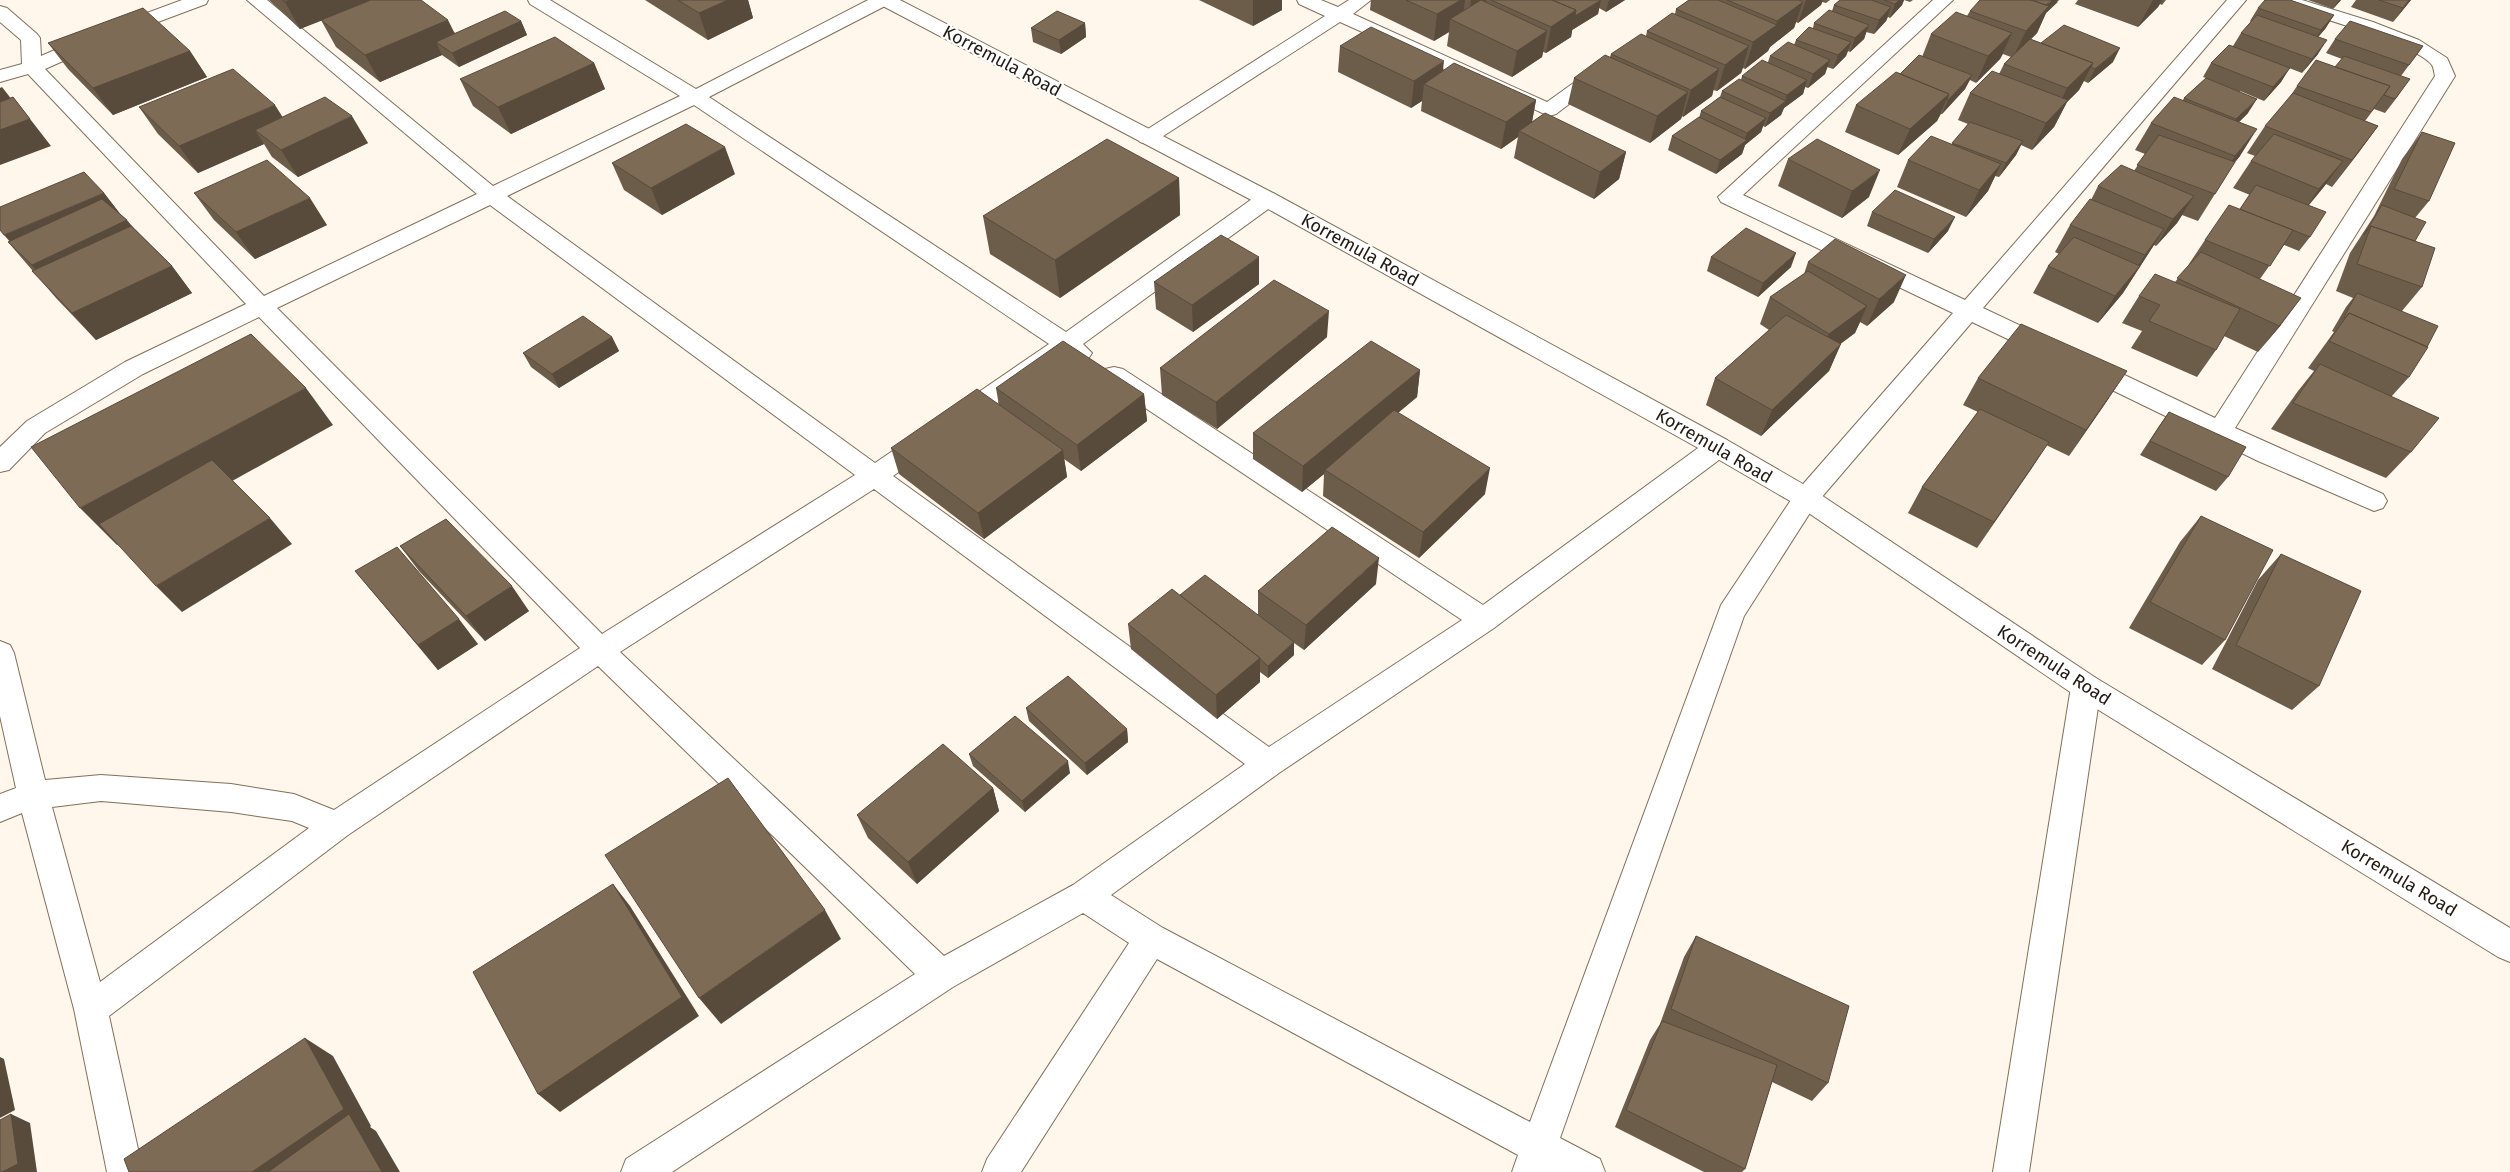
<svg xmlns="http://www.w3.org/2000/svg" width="2510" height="1172" font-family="'Fira Sans',sans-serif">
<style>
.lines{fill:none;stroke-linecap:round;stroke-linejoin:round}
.minor-casing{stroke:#826f59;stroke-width:2}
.tertiary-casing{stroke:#826f59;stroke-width:2}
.minor{fill:#fff;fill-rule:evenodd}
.tertiary{fill:#fff;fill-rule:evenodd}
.wall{fill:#6c5c4a}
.shaded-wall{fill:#584b3c}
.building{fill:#7e6b56;stroke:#584b3c}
.labels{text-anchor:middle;stroke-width:4.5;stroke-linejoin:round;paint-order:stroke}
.street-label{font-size:18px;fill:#221a12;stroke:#fff}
</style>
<rect width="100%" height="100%" fill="#fff6ec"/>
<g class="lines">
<g class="minor-casing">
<path id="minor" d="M182,0H208L206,4L115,38L45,69L264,296L477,194L247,0H267L493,186L680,96L530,4L528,0H550L696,89L868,0H891L889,4L709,97L1066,332L1259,194L1267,192L1275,194L1278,199L1275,204L1083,344L1092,353L1088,359L1080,361L1066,355L893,476L1269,747L1462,620L1105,381L1102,375L1105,369L1114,367L1123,369L1483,605L1709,440L1718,438L1727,440L1731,447L1727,454L1494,628L1279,773L1111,895L1163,928L1530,1122L1721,605L1797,491L1953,313L1721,202L1718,197L1933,0H1953L1743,195L1965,300L2227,0H2246L1983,308L2055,342L2059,348L2055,354L2047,356L2039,354L1972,322L1815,505L1744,616L1560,1138L1600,1159L1605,1172H1512L1518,1155L1157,959L1021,1172H982L987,1159L1129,943L1083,913L953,987L672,1172H621L626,1159L915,974L598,666L348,835L109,1016L143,1172H107L74,1009L22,813L0,822V794L16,788L0,716V641L10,645L14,653L45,780L101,775L231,784L294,794L334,810L580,648L259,317L143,374L45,433L9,470L0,472V447L27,421L125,362L246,304L28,74L0,82V70L22,64L21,40L0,22V6L7,8L37,34L40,38L41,56L101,30ZM694,105L1049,344L875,463L507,196ZM490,205L855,475L602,634L277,308ZM874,489L1245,764L1073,885L944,956L620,652ZM101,801L231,812L292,821L309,828L100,982L52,807Z
M1297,0H1321L1338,7L1349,0H1371L1353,14L1547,102L1593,69H1607L1610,73L1556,114L1549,116L1340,22L1154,142L1147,144L1140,142L1137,138L1140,134L1325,16L1299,4Z
M2274,0H2302L2373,22L2419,40L2447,58L2455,76L2235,428L2383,494L2387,501L2383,508L2374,511L2258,461L2077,373L2074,367L2077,361L2086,359L2095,361L2215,418L2435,76C2434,73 2434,68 2432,65C2417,44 2305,13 2276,4Z
M2086,675L2096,678L2101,687L2029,1172H1993L2071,687L2076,678Z"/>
</g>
<g class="tertiary-casing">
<path id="tertiary" d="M877,0H900L1275,194L1727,440L1815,491L2096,678L2510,928V962L2498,957L2076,696L1797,505L1709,454L1259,204L879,4Z"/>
</g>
<use href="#minor" class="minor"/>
<use href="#tertiary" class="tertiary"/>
</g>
<path class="wall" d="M269,0H421L455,33L521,21L527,35L459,67L442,55L380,82L336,47L321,20L300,29Z
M645,0H748L753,18L708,40Z
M1199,0H1282V10L1253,26Z
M1371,0H1625L1606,12L1599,8L1598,14L1572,30L1571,37L1546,53L1543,52L1542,57L1512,77L1447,46L1449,32L1434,41L1370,10Z
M1689,0H1830L1826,3L1822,2L1821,5L1798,23L1796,22L1794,28L1770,47L1768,51L1745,69L1743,68L1741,73L1717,91L1713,90L1712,96L1683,117L1682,116L1681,119L1650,143L1568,104L1574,78L1610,57L1611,54L1646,36L1647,31L1675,14L1676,9Z
M1840,0H1913L1910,2L1904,0L1902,5L1890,18L1888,17L1886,21L1874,34L1866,32L1864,39L1850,52L1848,51L1846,56L1833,69L1827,67L1825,74L1808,88L1805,87L1803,94L1784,108L1781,115L1765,127L1763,126L1761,132L1745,145L1742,154L1716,174L1668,150L1672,136L1699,118L1701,111L1720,97L1722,91L1741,80L1742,76L1768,62L1770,56L1794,45L1796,40L1813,28L1814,23L1832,11L1834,5Z
M2078,0H2166L2162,5L2160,4L2158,7L2138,27L2075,4Z
M2308,0H2341L2333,9Z
M2356,0H2411L2393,22L2351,7Z
M2058,2L2046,13L2037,33L2031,39L2041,43L2113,62L2088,83L2084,81L2079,90L2067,102L2054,127L2032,150L2021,145L2016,155L1999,177L1995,176L1988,191L1966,217L1897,187L1908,160L1952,144L1968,124L1958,120L1970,93L1999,74L2004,64L2011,57L2003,54L2000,59L1976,83L1970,80L1965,89L1942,114H1941L1937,121L1898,155L1845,132L1856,105L1900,74L1922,57L1931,34L1967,16L1970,11Z
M2258,8L2334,15L2325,29L2318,37V54L2302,73L2289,68L2281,82L2264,101L2240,91L2248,113L2239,122L2240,156L2235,162L2198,221L2182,215L2177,223L2156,246L2154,245L2123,293L2098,323L2033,293L2048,266L2059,254L2055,252L2070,225L2091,200L2098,186L2134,171L2145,154L2135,150L2151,123L2183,100L2184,98L2206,78L2203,77L2211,63L2233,46L2241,33L2251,22L2250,21Z
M1085,23L1086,37L1061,54L1033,42L1031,28Z
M2335,39L2423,46L2401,76L2400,93L2385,113L2374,109L2365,121L2378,126L2359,152L2332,187L2326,184L2308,205L2310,237L2299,251L2284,245L2260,279L2281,325L2258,352L2224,336L2216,350L2197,377L2131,348L2142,331L2122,323L2139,296L2175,282L2187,267L2205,240L2240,209L2250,195L2233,188L2251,161L2255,156L2247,153L2265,126L2289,98L2297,86L2335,67L2342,59L2326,53Z
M48,43L190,51L207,77L113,115L68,69Z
M1340,46L1443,70L1536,100L1532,122L1626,152L1619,179L1594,199L1514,158L1518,137L1501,149L1421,111L1422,101L1411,108L1338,72Z
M594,63L605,89L511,134L473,106L460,79Z
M139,107L282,117L368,143L298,177L272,157L264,144L198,173L158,134Z
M2422,132L2429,201L2415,218V241L2422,287L2402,311L2409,377L2391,397L2411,452L2386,478L2271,429L2298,391L2314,371L2308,368L2334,332L2332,331L2346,307L2353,298L2336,291L2350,253L2374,216L2402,159Z
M1788,159L1869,197L1842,218L1778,186Z
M612,163L735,174L662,215L624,190Z
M1179,178L1180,215L1060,298L990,254L983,216Z
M104,193L120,214L172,266L192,293L96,340L56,298L8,242Z
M194,193L327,225L255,259L214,220Z
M1872,212L1948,231L1928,253L1867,226Z
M1711,257L1791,267L1758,297L1707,271Z
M1808,262L1894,302L1867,326L1860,322L1855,333L1841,343L1829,371L1761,436L1706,405L1715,378L1769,330L1760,324L1770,297L1804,274Z
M1154,282L1259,284L1193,332L1156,309Z
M612,337L619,351L559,388L531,367L523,353Z
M1327,337L1217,429L1162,395L1160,368Z
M1420,370L1417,397L1398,413L1485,494L1419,558L1323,496L1324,474L1302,492L1253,459V433Z
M1978,378L2109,398L2069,456L2046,445L1977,548L1908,513L1922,487L1978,412L1963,405Z
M996,388L1144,394L1147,421L1081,471L1064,459L1067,477L984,539L899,474L891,448L999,406Z
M2169,412L2228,477L2216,491L2140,455L2159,426Z
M2201,516L2225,640L2202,665L2129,628L2180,542Z
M400,546L529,611L485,641L419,571Z
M2281,554L2319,686L2292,710L2212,669L2258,580Z
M355,571L478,644L438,670Z
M1376,584L1304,650L1294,643V655L1268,678L1260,672V682L1217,719L1131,649L1128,624L1258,615V591Z
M1026,708L1127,729L1128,742L1087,775L1029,721Z
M969,754L1070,773L1025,812L973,766Z
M993,788L999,811L917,884L868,838L857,815Z
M1696,936L1828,1083L1812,1101L1772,1082L1745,1169L1742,1172H1704L1615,1127L1650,1040L1660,1024L1684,957Z"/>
<path class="shaded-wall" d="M290,0H375L300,29L285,2Z
M728,0H748L753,18L708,40L699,13Z
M1253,0H1282V10L1253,26Z
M1461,0H1465L1462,24L1450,19L1449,32L1434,41L1437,14Z
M1471,0H1486L1484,12L1468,22Z
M1601,0L1598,14L1572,30L1575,16Z
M1609,0H1625L1606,12Z
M1806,0H1823L1821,5L1798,23Z
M1899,0H1904L1902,5L1890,18L1895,4Z
M2052,0H2059L2046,13L2037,33L2013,57L2026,31L2046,6Z
M2153,0H2162L2158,7L2138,27Z
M2339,0H2341L2333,9Z
M2409,0H2411L2393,22L2403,8Z
M1803,2L1794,28L1770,47L1768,51L1745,69L1753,42L1776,25L1777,21Z
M1891,7L1886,21L1874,34L1879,20Z
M1576,10L1571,37L1546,53L1551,27Z
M2334,15L2325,29L2312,44L2321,30Z
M448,20L461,46L436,42L442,55L380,82L365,55Z
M521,21L527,35L459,67L452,53Z
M1085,23L1086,37L1061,54L1059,40Z
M1869,25L1864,39L1850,52L1855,38Z
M1547,31L1542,57L1512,77L1517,51Z
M2012,33L2000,59L1976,83L1988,56Z
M2327,40L2318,54L2302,73L2312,59Z
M1851,42L1846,56L1833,69L1838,55Z
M1749,46L1741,73L1717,91L1725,65Z
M2120,48L2113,62L2088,83L2095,69Z
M190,51L207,77L113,115L93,88Z
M1830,60L1825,74L1808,88L1813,74Z
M1444,61L1441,87L1424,84L1422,101L1411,108L1414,81Z
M594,63L605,89L511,134L498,107Z
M2093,63L2079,90L2067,102L2054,127L2032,150L2046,123L2054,115L2067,88Z
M2290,68L2281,82L2264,101L2273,87Z
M1719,69L1712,96L1683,117L1691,90Z
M1972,75L1965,89L1942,114L1948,100Z
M2410,79L2400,93L2385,113L2395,99Z
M1807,80L1803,94L1784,108L1781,115L1765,127L1770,113L1785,102L1787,95Z
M2,87L23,114L0,123V88Z
M1688,92L1681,119L1650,143L1657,116Z
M1949,94L1937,121L1898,155L1910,129Z
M13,97L51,146L0,165V130Z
M2257,99L2248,113L2227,134L2236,119Z
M1536,100L1531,127L1519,131L1518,137L1501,149L1506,122Z
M275,105L292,132L255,130L264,144L198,173L179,146Z
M352,116L368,143L298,177L281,150Z
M1766,118L1761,132L1745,145L1742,154L1716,174L1720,160L1744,142L1747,133Z
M2378,126L2359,152L2332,187L2352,160Z
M2257,129L2240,156L2218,183L2235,156Z
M2023,141L2016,155L1999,177L2006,163Z
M725,147L735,174L662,215L651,188Z
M1626,152L1619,179L1594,199L1600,172Z
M2343,161L2323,188L2300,216L2319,189Z
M2001,164L1988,191L1966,217L1979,190Z
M1880,170L1869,197L1842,218L1852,191Z
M1179,178L1180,215L1060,298L1055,260Z
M104,193L125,220L21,254L4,235Z
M2194,196L2177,223L2156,246L2173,219Z
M310,198L327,225L255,259L236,232Z
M1955,217L1948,231L1928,253L1934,239Z
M127,220L148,247L55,292L32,265Z
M2164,229L2123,293L2098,323L2115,296L2133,274L2145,255Z
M1796,253L1791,267L1758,297L1763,283Z
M1259,257V284L1193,332L1192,305Z
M172,266L192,293L96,340L72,313Z
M1906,275L1894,302L1867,326L1879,299Z
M2301,298L2281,325L2258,352L2279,326Z
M1867,306L1855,333L1818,361L1829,334Z
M1329,311L1327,337L1217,429L1216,402Z
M612,337L619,351L559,388L552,374Z
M1841,344L1829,371L1761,436L1772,410Z
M1420,370L1417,397L1327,471L1325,470L1324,474L1302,492L1303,466Z
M2127,371L2109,398L2069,456L2086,430Z
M306,388L333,425L117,545L80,508Z
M1144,394L1147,421L1081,471L1077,445Z
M2049,442L2032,468L1977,548L1994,522Z
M1063,450L1067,477L984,539L978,513Z
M1490,468L1485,494L1419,558L1423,532Z
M270,518L292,544L182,612L156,586Z
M1379,558L1376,584L1304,650L1306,625Z
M512,586L529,611L485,641L466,616Z
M459,619L478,644L438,670L418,645Z
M1294,642V655L1268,678V666Z
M1260,658V682L1217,719L1216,695Z
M1127,729L1128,742L1087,775L1085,763Z
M1068,761L1070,773L1025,812L1022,801Z
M993,788L999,811L917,884L908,862Z
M613,884L630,906L699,1016L560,1112L538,1094Z
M825,910L841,939L721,1024L699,998Z
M305,1038L333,1056L371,1126L370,1127L376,1131L400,1172H252Z
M0,1057L4,1059L15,1110L0,1118Z
M11,1114L30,1123L37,1172H2Z"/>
<path class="building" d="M282,0H290L285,2Z
M371,0H421L448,20L365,55L321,20Z
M678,0H728L699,13Z
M1406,0H1461L1437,14Z
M1481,0L1547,31L1517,51L1450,19Z
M1491,0H1552L1576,10L1551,27Z
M1552,0H1601L1575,16L1576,10Z
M1689,0H1718L1777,25L1753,42L1676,9Z
M1727,0H1799L1803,2L1777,21Z
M1840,0H1871L1891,7L1879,20L1834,5Z
M1884,0H1899L1895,4Z
M1980,0H2031L2049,6L2026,31L1970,11Z
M2031,0H2052L2046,5Z
M2265,0H2290L2334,15L2321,30L2258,8Z
M2379,0H2409L2403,8Z
M143,8L190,51L93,88L48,43Z
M1829,10L1869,25L1855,38L1814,23Z
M505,11L521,21L452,53L436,42Z
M1057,11L1085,23L1059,40L1031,28Z
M1956,12L2012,33L1988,56L1931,34Z
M1672,13L1749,46L1725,65L1647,31Z
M2257,15L2327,40L2312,59L2241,33Z
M2350,21L2423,46L2409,65L2335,39Z
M2064,25L2120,48L2095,69L2091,67L2093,63L2041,43Z
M1371,27L1444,61L1414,81L1340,46Z
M1809,27L1851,42L1838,55L1796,40Z
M1641,34L1719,69L1691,90L1611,54Z
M555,37L594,63L498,107L460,79Z
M2030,39L2093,63L2067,88L2004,64Z
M1788,42L1830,60L1813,74L1770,56Z
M2229,45L2290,68L2273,87L2211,63Z
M1605,55L1688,92L1657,116L1574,78Z
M1919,55L1972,75L1948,100H1947L1949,94L1900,74Z
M2344,56L2410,79L2395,99L2384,95L2390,86L2335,67Z
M1762,60L1807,80L1787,95L1742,76Z
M2316,60L2390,86L2371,112L2297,86Z
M1454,63L1536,100L1506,122L1424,84Z
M233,69L275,105L179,146L139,107Z
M1992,71L2068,100L2046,123L1970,93Z
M1896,72L1949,94L1910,129L1856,105Z
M2206,78L2257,99L2236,119L2184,98Z
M1739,79L1786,101L1770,113L1722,91Z
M2293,93L2378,126L2352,160L2265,126Z
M13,97L30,119L0,130V102Z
M325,97L352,116L281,150L255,130Z
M1720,97L1766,118L1747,133L1701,111Z
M2174,97L2257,129L2235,156L2151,123Z
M1545,113L1626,152L1600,172L1519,131Z
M1699,117L1747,140L1720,160L1672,136Z
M1970,122L2023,141L2006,163L1952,143Z
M686,124L725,147L651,188L612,163Z
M2422,132L2455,143L2429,201L2394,189Z
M2274,134L2343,161L2319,189L2251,161Z
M2159,135L2235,162L2215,194L2137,165Z
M1931,136L2001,164L1979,190L1908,160Z
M1107,139L1179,178L1055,260L983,216Z
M1817,139L1880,170L1852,191L1788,159Z
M267,160L310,198L236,232L194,193Z
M2121,165L2194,196L2173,219L2098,186Z
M84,172L104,193L4,235L0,230V207Z
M2256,185L2326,212L2310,237L2240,209Z
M1895,190L1955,217L1934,239L1872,212Z
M102,199L127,220L32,265L8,242Z
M2090,199L2164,229L2145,255L2070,225Z
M2229,205L2293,230L2270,266L2205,240Z
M2382,205L2426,222L2415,241L2371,226L2364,235Z
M131,226L172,266L72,313L32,271Z
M2371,226L2435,248L2422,287L2357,264Z
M1746,228L1796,253L1763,283L1711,257Z
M1221,235L1259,257L1192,305L1154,282Z
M2074,237L2140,266L2115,296L2048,266Z
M1835,239L1906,275L1879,299L1808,262Z
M2201,252L2301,298L2279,326L2177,278Z
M1808,271L1867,306L1829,334L1770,297Z
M2155,274L2240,309L2216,350L2149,321L2160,305L2139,296Z
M1274,280L1329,311L1216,402L1160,368Z
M2357,293L2438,326L2427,347L2349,313L2345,318L2344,317Z
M2349,313L2428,347L2409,377L2329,341Z
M1786,315L1841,344L1772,410L1715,378Z
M583,316L612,337L552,374L523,353Z
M2021,324L2127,371L2086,430L1978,378Z
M251,334L306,388L80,508L31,447Z
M1063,341L1144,394L1077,445L996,388Z
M1371,341L1420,370L1303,466L1253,433Z
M2320,364L2439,418L2411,452L2293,403Z
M977,389L1063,450L978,513L891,448Z
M1980,409L2049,442L1994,522L1922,487Z
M1394,410L1490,468L1423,532L1325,470Z
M2169,412L2246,447L2228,477L2150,441Z
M212,460L270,518L156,586L99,524Z
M2201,516L2273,550L2225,640L2150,602Z
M446,519L512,586L466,616L400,546Z
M1332,527L1379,558L1306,625L1258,591Z
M397,547L459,619L418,645L355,571Z
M2281,554L2361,591L2319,686L2236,645Z
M1205,575L1294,642L1268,666L1260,659V658L1180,595Z
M1172,589L1260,658L1216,695L1128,624Z
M1068,676L1127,729L1085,763L1026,708Z
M1015,716L1068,761L1022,801L969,754Z
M943,744L993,788L908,862L857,815Z
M728,778L825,910L699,998L605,855Z
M613,884L682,997L538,1094L473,972Z
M1696,936L1849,1006L1828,1083L1671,1009Z
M1662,1021L1777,1065L1745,1169L1626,1110Z
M305,1038L344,1109L252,1172H129L124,1159Z
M11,1114L18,1164L2,1172H0V1120Z
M349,1114L382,1172H268Z"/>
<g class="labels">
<g class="street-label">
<text transform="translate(1002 61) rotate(28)" y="6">Korremula Road</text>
<text transform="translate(1360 250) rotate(29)" y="6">Korremula Road</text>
<text transform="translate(1714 446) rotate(30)" y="6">Korremula Road</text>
<text transform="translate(2054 665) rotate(33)" y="6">Korremula Road</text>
<text transform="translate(2399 878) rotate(31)" y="6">Korremula Road</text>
</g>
</g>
</svg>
